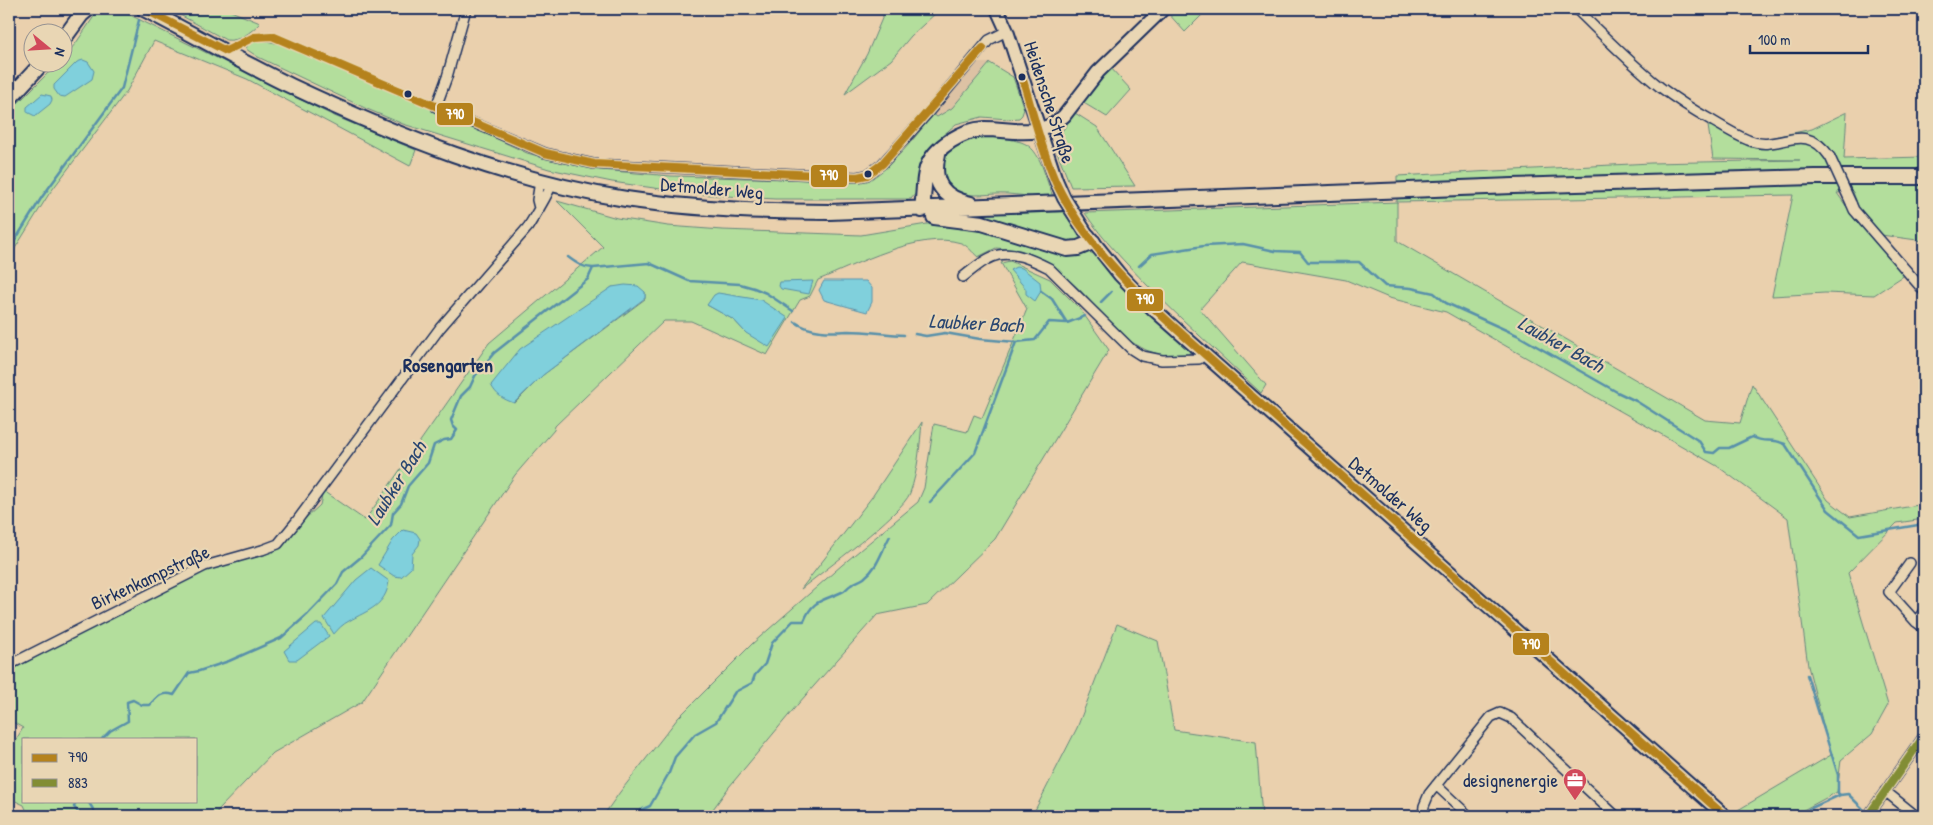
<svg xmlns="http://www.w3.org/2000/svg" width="1933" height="825" font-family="'Patrick Hand',sans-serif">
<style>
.built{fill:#ddc2a4}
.green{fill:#b3de9c;stroke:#67867d;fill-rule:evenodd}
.water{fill:#80d0dc;stroke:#5890aa}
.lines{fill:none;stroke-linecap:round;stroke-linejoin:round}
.stream{stroke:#5890aa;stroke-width:2.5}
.street-casing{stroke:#1b2f5e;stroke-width:12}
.secondary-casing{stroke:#1b2f5e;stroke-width:16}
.primary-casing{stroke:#1b2f5e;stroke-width:18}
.street{stroke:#e9d6b4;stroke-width:9}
.secondary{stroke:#e9d6b4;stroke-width:12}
.primary{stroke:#e9d6b4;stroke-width:14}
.street-bridge-casing{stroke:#1b2f5e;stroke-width:12;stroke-linecap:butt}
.secondary-bridge-casing{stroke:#1b2f5e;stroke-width:16;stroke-linecap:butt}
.street-bridge{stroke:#e9d6b4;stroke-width:9}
.secondary-bridge{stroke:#e9d6b4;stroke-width:12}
.bus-1-casing{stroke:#e9d6b4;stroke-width:11}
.bus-2-casing{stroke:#e9d6b4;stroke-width:11}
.bus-1{stroke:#b5821c;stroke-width:8}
.bus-2{stroke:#828d34;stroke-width:8}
.bus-dot{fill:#1b2f5e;stroke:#e9d6b4;stroke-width:2}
.labels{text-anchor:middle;stroke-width:4.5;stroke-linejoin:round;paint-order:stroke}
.street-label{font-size:19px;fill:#1b2f5e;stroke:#e9d6b4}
.poi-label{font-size:19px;fill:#1b2f5e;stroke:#e9d6b4;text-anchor:end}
.water-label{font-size:20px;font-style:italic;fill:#2a4771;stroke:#e9d6b4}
.neighbourhood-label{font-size:20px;font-weight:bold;fill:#1b2f5e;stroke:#e9d6b4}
.line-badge{stroke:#e9d6b4;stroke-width:2}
.badge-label{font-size:14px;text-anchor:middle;font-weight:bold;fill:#fff}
</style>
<rect width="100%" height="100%" fill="#ead0ad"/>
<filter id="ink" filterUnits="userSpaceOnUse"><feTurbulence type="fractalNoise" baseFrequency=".02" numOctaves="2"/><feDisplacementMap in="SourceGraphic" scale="10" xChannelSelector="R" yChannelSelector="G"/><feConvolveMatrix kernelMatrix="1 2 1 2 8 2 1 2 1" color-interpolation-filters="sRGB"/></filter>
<g filter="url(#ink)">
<path class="built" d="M974,63H990L952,108L937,117L933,114Z"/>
<path class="green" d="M99,9H118L332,115L416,150L410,166L247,79L154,41L127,91L49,194L9,258V112L58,63L62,62L63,58L76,43Z
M169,9H226L260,23C251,32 239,42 226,40Z
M886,9H936L937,12L911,36L891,60L845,94L867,54Z
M1170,9H1208L1185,32L1167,12Z
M256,41H266L280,44L308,55L440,112L527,153L564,163L601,170L671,176L864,181C894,166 913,140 933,114L937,117L952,108L990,63L1013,77L1024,109L1022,115L1019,118L1008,119L982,117L956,124L940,138L925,157L919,173L916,193L911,199H775L696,194L612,182L549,169L403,124L367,109L258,57L246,49L248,45Z
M1110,67L1131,90L1107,117L1082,102Z
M1847,112L1844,159L1924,157V241L1881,235L1861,214L1853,192L1837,193L1851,213L1905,275L1874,295L1825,293L1772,296L1793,195L1397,202V241L1705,420L1740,423L1752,384L1828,500L1850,517L1924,504V519L1897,523L1848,573L1888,705L1872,734L1841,760L1837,792L1792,816H1745L1738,810L1831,755L1808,666L1788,518L1717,466L1446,312L1389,298L1346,280L1242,262L1200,309L1266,385L1261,393C1223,357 1184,322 1147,285C1125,262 1103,240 1085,213L1397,202V176L1651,163L1800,160L1713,159L1708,126L1738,131L1749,137L1764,139L1812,129Z
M1075,113L1097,127L1135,186L1071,187L1056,149L1057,138Z
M990,135C1000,138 1011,139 1021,142C1043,149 1044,180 1054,198C1038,198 1023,195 1007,194C991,193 972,198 957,192C937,183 940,154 956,144C967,137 978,137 990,135Z
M557,201L617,218L668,226L722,230L861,235L927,224H943L979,227L1084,251L1095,254L1123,287L1189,349L1190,354L1164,356L1146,350L1124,338L1081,291L1049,262L1020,250L996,248L978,257C973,253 967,245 961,243C920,230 856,265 818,280L810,296L800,300L767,355L691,321H664L555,426L554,430L515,475L362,702L273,753L219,809L214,816H29L24,805L9,798V751L23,728L9,720V671L205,570L264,555L281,547L307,517L320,505L323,491L365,520L489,343L603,247ZM612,287L645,292V299L543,375L515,403L491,385ZM707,305L788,318L746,333L734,320ZM24,739H196V801H24Z
M1062,210L1080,236L1079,240L1067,245L964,216V213Z
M1010,261L1050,279L1080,309L1109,350L995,539L927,605L877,615L798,704L729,787L708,816H603L620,792L678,718L752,644L842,565L918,502L924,488L934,424L967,432L974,415L982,418L1027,309L1001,263Z
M922,422C920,445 918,471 910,493C902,514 822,572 801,589L872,497Z
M1117,624L1158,641L1174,730L1256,742L1262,816H1032L1077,728Z"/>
<path class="water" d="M83,60L88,62L94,71L92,79L65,97L59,96L54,89V85L77,62Z
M42,94L51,96L52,100L50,104L35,116L27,112V107Z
M1016,267L1022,268L1040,282L1041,291L1035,301L1026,294V289L1010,270Z
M813,281L809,294L781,289L779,286L780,282Z
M824,281H866L872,288V302L867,312L824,300L819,290Z
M625,285L638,286L645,292V298L543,375L514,403C503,399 497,396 491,385L520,349L612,287Z
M718,293L761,300L788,318L769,347L746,333L734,320L707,305L714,295Z
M403,530L416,533L420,539L419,545L412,554L411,568L401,577L394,576L378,565L393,540Z
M371,568L389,581C386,606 368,610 349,621C343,624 338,629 334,634L324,618L356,580Z
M316,624H321L329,636L297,660H289L284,651Z"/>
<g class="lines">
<path class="stream" d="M9,250L42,197L122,88L139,20
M568,257C576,263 583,268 593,268
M1139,266L1152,254L1204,246L1243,244L1275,251L1300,252L1308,262H1359L1385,286L1411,288L1434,293L1446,303L1517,335L1617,392L1636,401L1699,441L1706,452L1714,453L1720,448H1729L1752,437C1766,444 1770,437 1785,444L1828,510L1859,535L1924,524
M1041,291L1052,299L1067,323
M1101,302L1111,292
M795,322C811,333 830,332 848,331C866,331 886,334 904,335
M915,334L926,336L945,333L980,339L1016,342L1035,340L1049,322L1067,323L1085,316
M930,502L975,453L1016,342
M1807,675L1838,775V793L1840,795L1848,794L1866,812
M102,739L110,731L128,721L127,702L133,700L142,705H150C157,696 163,691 174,695L189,673L199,671L229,661L281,638L308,614L337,584L343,572L361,557L391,525L393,513L401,504L408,486L428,463L434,445L444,440L451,439L457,430L453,426L451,420L461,396L470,387L475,376L494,353L588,279L593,268L649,263L689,281L740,284L754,288L766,293L793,311
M76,801L74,807L81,816
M88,801L97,816
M637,816L641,810L650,806L669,773L675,757L695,734L716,722L735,692L752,683L755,675L765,664L772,643L793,621H804C813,599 823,601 842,592C846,591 847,587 851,585C854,582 860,581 864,578C879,566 881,552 890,536
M1802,816L1809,809L1840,795"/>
<g class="street-casing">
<path id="street" d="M466,9L447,77L436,107L545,153L594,164L857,177L867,175L882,164L927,114L989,40L1007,31
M1576,9C1603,35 1630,63 1660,87C1676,99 1693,110 1711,120C1723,127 1735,135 1748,140C1780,154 1803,118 1830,157
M1851,203L1854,210L1924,291
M539,208L537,200L540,181
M963,277C972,270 982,261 992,257C1011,249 1033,260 1049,268L1131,349L1142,356L1162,360L1199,359L1204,354
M1910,563L1889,592L1916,622L1924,628
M1916,622L1924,611
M9,665L205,566L262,550L278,544L296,522L440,328L528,227C537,212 545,200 552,184
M1436,785L1469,816
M1885,791L1916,816
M1423,816L1424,806L1429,794L1491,717L1500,713L1511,718L1616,816
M1868,816L1924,736"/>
</g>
<g class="secondary-casing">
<path id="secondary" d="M997,9L1007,31L1056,180
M1039,130L1055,123L1064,116L1098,72L1163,9
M1088,235L1120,275L1152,308L1725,816"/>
</g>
<g class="primary-casing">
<path id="primary" d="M144,9C193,34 241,62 291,86C397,136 509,181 626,199C693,209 761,212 829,212L1513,186L1815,177H1924
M62,41L81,15L88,9
M9,99L43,62
M938,154C931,183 943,198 971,204
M922,210C924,196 923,181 927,168C935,146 963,130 985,129C1004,129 1020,134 1039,130
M934,217L982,223L1067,249L1078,248L1093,242"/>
</g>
<use href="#street" class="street"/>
<use href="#secondary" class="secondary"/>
<use href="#primary" class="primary"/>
<g class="street-bridge-casing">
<path id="street-bridge" d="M1830,157L1851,203"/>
</g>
<g class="secondary-bridge-casing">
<path id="secondary-bridge" d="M1056,180L1064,198L1086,233"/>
</g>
<use href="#street-bridge" class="street-bridge"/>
<use href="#secondary-bridge" class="secondary-bridge"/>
<g class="bus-1-casing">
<path id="bus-1" d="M144,9L226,51
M226,51L254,37L272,36L545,153L594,164L857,177L867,175L882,164L983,48
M1022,77C1033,112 1041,149 1056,183C1085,244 1133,290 1183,335L1725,816"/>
</g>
<g class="bus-2-casing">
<path id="bus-2" d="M1868,816L1924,736"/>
</g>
<use href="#bus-1" class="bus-1"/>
<use href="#bus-2" class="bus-2"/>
</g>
</g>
<defs>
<g id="office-pin" transform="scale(1.25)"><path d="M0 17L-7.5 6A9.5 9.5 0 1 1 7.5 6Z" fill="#d1495b" stroke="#e9d6b4"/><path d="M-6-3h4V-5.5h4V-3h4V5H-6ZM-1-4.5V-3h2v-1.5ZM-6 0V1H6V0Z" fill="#fff"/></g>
</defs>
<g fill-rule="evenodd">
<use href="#office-pin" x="1575" y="780"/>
</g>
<g class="bus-dot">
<circle cx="1022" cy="77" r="4.5"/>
<circle cx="408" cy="94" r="4.5"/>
<circle cx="868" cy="174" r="4.5"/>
</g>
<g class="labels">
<g class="street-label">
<text transform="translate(1050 102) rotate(72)" y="7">Heidensche Straße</text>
<text transform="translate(712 188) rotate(5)" y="7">Detmolder Weg</text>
<text transform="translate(1391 494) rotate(41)" y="7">Detmolder Weg</text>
<text transform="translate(150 577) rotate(-25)" y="7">Birkenkampstraße</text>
</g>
<g class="poi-label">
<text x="1558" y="787">designenergie</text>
</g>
<g class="water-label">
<text transform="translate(976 323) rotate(3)" y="7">Laubker Bach</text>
<text transform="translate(1561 344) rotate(29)" y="7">Laubker Bach</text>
<text transform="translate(396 483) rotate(-58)" y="7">Laubker Bach</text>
</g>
<g class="neighbourhood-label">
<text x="448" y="372">Rosengarten</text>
</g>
</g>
<g class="line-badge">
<rect x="436" y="102" width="38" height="24" rx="5" fill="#b5821c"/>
<rect x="810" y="164" width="38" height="24" rx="5" fill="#b5821c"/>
<rect x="1126" y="288" width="38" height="24" rx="5" fill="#b5821c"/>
<rect x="1512" y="632" width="38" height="24" rx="5" fill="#b5821c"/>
</g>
<g class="badge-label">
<text x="455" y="119">790</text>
<text x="829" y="180">790</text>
<text x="1145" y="304">790</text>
<text x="1531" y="649">790</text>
</g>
<rect width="1933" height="825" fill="none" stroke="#e9d6b4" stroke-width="30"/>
<rect x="15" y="15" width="1903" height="795" fill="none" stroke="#1b2f5e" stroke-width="2" filter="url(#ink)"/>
<rect x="22" y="738" width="175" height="65" fill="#e9d6b4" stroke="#979392"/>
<rect x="32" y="754" width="25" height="8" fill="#b5821c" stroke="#979392"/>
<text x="68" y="762" font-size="15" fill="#1b2f5e">790</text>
<rect x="32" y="779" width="25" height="8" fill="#828d34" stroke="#979392"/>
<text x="68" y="788" font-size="15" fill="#1b2f5e">883</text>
<g transform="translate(48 48) rotate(108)"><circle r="24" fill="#e9d6b4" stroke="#979392"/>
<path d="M0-4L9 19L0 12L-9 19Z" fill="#d1495b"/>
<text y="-8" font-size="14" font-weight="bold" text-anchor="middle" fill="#1b2f5e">N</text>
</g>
<path d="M1750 45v8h118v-8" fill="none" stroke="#1b2f5e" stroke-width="2.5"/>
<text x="1758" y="45" font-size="15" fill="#1b2f5e" stroke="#e9d6b4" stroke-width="4" paint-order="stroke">100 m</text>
</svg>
